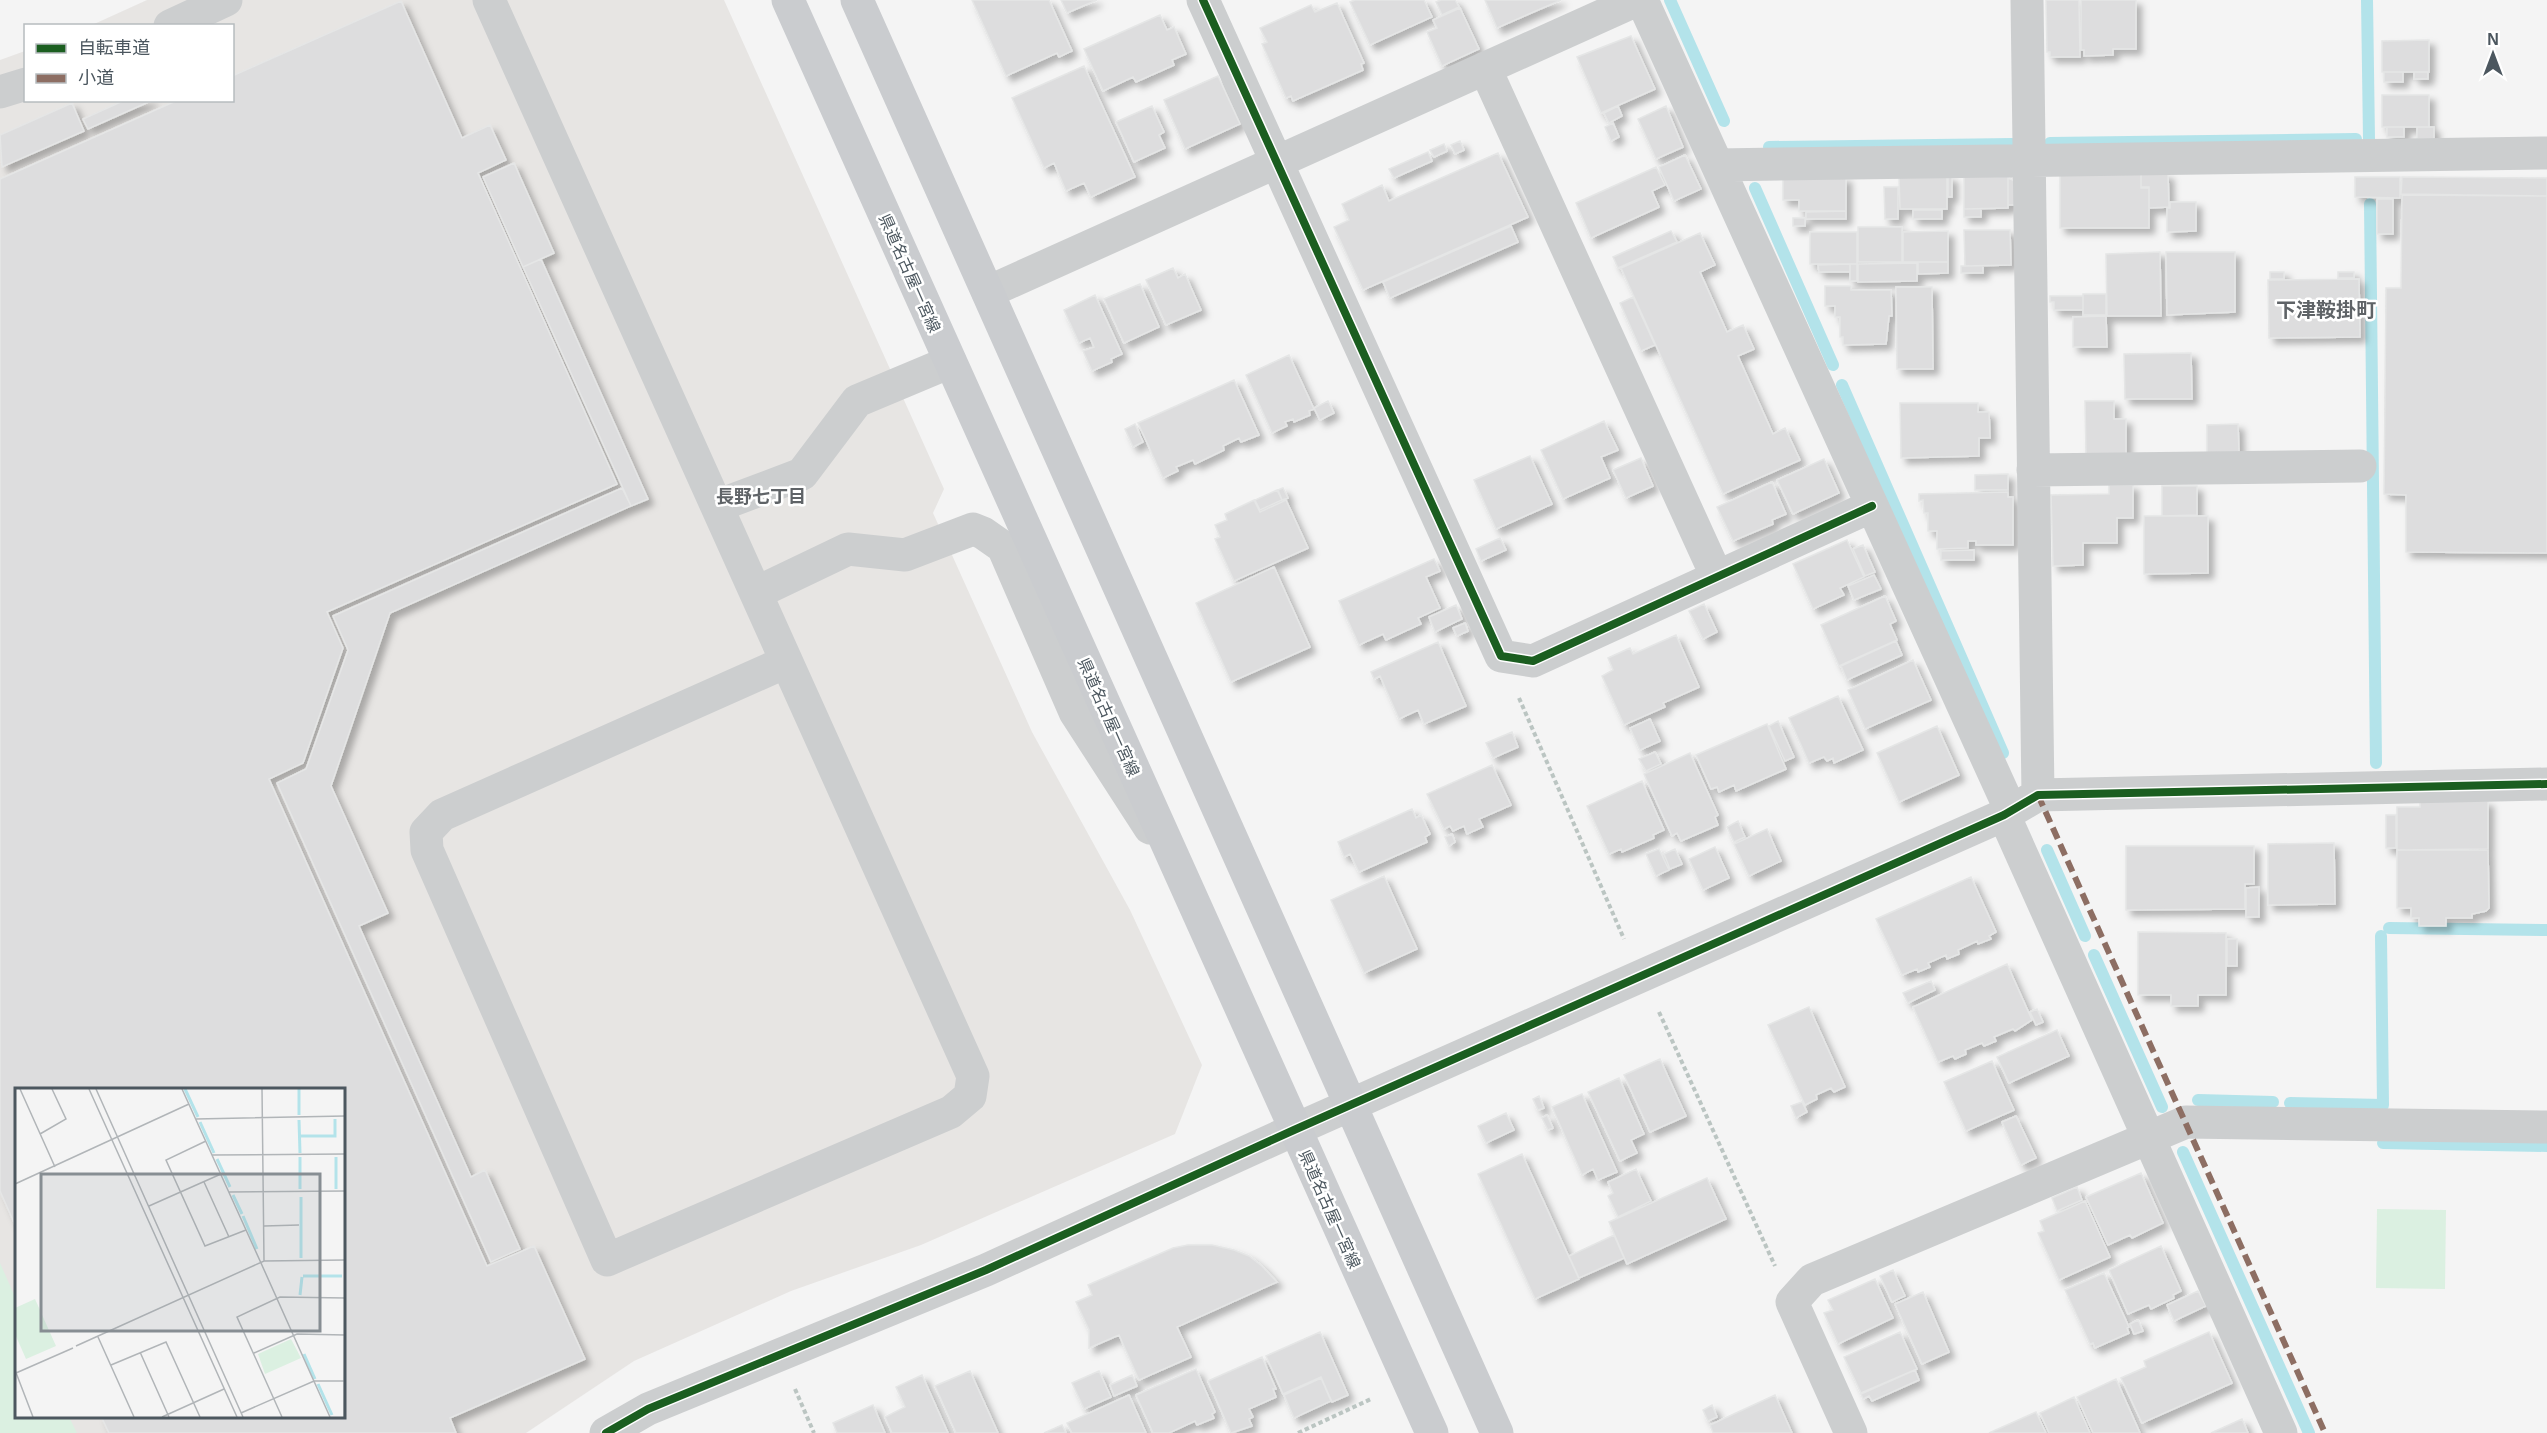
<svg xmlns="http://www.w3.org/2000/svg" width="2547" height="1433" font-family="Arial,'Noto Sans JP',sans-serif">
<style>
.commercial{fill:#e7e5e3;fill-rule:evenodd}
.green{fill:#dbf0e1}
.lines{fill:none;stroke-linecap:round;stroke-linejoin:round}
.stream{stroke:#b3e3ea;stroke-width:12}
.building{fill:#ddddde;stroke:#e5e6e6;stroke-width:1.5;filter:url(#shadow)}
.path{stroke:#bbc5c2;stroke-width:4;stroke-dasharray:4.5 3;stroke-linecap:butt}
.minor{stroke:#cccecf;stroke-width:33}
.major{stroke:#cacccf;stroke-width:33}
.quiet{stroke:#8d6e63;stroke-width:6;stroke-dasharray:12 6;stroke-linecap:butt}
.cycleway-casing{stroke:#fff;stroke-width:11}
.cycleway{stroke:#1b5e20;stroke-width:8}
.labels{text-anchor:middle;stroke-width:5;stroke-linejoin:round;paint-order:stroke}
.street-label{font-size:16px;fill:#4c575f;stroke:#fff}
.neighbourhood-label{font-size:18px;font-weight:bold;fill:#5f6367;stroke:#fff}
.quarter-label{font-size:20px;font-weight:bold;fill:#5f6367;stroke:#fff}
.inset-river{fill:none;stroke:#b3e3ea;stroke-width:3}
.inset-road{fill:none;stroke:#b1b5b8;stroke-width:1.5}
.view{fill:#878e93;fill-opacity:0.15;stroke:#878e93;stroke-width:3}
.inset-edge{fill:none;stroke:#4c575f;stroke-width:3}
</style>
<defs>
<filter id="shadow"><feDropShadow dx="5.5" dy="5.5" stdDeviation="3" flood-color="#0004"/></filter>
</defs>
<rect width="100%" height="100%" fill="#f4f4f4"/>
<path class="commercial" d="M147,0H724L944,489L933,513L1032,732L1130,910L1202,1065L1175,1134L921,1245L791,1291L634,1361L526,1433H0V60L25,51L26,100H232V26L92,25ZM16,1090H344V1416H16Z"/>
<path class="green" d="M2377,1209L2446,1210L2445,1289L2376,1288Z
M0,1263L16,1299V1416L69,1417L77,1433H0Z"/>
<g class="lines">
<path class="stream" d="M1670,0L1724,121
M2367,0L2369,139
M2050,143L2356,139
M1769,147L2013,144
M1755,188L1833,365
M2370,204L2376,763
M1842,385L2003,753
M2047,850L2085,936
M2389,928L2547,930
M2094,955L2162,1107
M2198,1100L2273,1102
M2290,1103L2383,1105L2381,936
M2383,1143L2547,1146
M2183,1152L2309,1433"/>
</g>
<path class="building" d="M972,0H1049L1072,51L1059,57L1057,53L1006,76Z
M1061,0H1097L1067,13Z
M1355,0H1424L1432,17L1370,45L1350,2Z
M1441,0H1455L1459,7L1442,15L1436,2Z
M1485,0H1561L1497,28Z
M2046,0H2079L2080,57H2050V52H2047Z
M2081,0H2136V49H2113V55L2084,56V50H2081Z
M401,1L462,138L490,125L506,160L478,173L617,484L327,612L343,648L303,763L269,779L487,1266L534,1246L585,1359L450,1418L456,1433H109L101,1416H344V1090H16V1227L0,1191V179L178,100H232V76Z
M1337,3L1364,63L1361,64L1363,70L1293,101L1291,96L1286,98L1262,44L1267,42L1260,28L1311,5L1315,12Z
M1460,8L1479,49L1442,66L1427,32L1437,28L1433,20Z
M1160,15L1167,30L1174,27L1186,54L1172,60L1174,65L1136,82L1133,77L1103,91L1084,49Z
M1631,36L1655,89L1601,113L1577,57Z
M2429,40V72H2382V41Z
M1084,66L1135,177L1091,197L1084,183L1066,191L1054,163L1044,168L1012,98Z
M2384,72H2403V82H2384Z
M2414,72H2428V79H2414Z
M1218,76L1240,124L1185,149L1164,100Z
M2382,95H2429V127H2382Z
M125,100H153L88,129L83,119Z
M72,103L84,131L2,167L0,135Z
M1152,106L1164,132L1159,135L1165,148L1134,162L1116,122Z
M1618,106L1622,116L1609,123L1604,113Z
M1666,106L1683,147L1656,159L1638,119Z
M1613,123L1619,137L1611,141L1605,127Z
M2387,127H2404V137H2387Z
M2417,127H2434V139H2417Z
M1460,141L1464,150L1455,154L1451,145Z
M1444,144L1447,151L1434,157L1430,150Z
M1428,152L1432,161L1394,178L1389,169Z
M1498,153L1528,217L1363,290L1334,227L1349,220L1342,204L1382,185L1389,201Z
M1685,155L1701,189L1674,201L1659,167Z
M514,163L554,253L523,267L483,177Z
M1656,167L1665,185L1652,191L1659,207L1591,238L1576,203Z
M2141,174H2168L2169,207L2149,208V187H2141Z
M2141,174V188H2149V228H2060V175Z
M2008,175V208L1964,209V176Z
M1947,176V209H1900L1899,177Z
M1846,177V211H1799V200H1783V179Z
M1948,177H1952V197H1948Z
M2355,177H2400V198L2355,197Z
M2402,177L2547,178V196L2401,194Z
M2008,178L2015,181V205H2008Z
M1884,187H1898V219H1885Z
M2402,195L2547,196V553L2406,552V495L2384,494L2386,288H2401Z
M2377,199H2393V234H2377Z
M2170,202H2196V231L2167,232V208H2170Z
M1964,209H1981V217H1964Z
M1913,210H1942V219H1913Z
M1846,211V219H1806V212Z
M1793,218H1805V226H1793Z
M1511,226L1518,242L1390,298L1383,282Z
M1858,227H1902V262H1858Z
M1964,230H2010L2011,265L1965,266Z
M1671,231L1677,242L1618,268L1613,257Z
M1948,231V262H1903V232Z
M1810,232H1857V264H1810Z
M1700,233L1715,265L1700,272L1727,332L1743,325L1754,349L1738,356L1773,434L1785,428L1800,460L1723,494L1621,268Z
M2160,252L2161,316H2107L2106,254Z
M2166,252H2235V312L2167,315Z
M541,259L648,499L631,506L523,267Z
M1918,262H1948V273L1918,274Z
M1917,263V281L1858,282V264Z
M1850,264H1857V281H1850Z
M1850,264V272H1819L1818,265Z
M1961,266H1983V273H1961Z
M1173,268L1178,278L1185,274L1201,310L1166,325L1146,280Z
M2270,272H2284V279H2270Z
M2338,272H2354V278H2338Z
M2359,279L2360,337L2269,338L2268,280Z
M1140,284L1159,327L1124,343L1104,299Z
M1825,286H1851V290H1891L1892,316H1889L1886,344L1843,345V337H1840V317H1835V306H1825Z
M1896,287H1932L1933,369H1897Z
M2083,294H2106V315H2083Z
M1095,295L1122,354L1111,359L1112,362L1092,371L1083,351L1094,347L1090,338L1079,343L1064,310Z
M2050,296H2083V310H2054V302H2050Z
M1633,297L1655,345L1641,351L1620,303Z
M2106,316L2107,347H2073V317Z
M2191,353L2192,399H2125L2124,354Z
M1289,355L1314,409L1309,411L1310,415L1294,422L1293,419L1285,422L1287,426L1272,433L1246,375Z
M1234,380L1259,435L1241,442L1239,438L1223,446L1224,450L1195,464L1193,460L1176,467L1178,471L1163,478L1138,423Z
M1328,401L1334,413L1320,420L1314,408Z
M2085,401H2114V419H2126V456H2086Z
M1900,403H1978V412H1989L1990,438H1979V456L1901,458Z
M1604,421L1618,450L1601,457L1610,478L1563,499L1541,450Z
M1135,424L1143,442L1133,447L1125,429Z
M2238,424L2239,452L2207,453V425Z
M1530,456L1552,504L1496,529L1474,480Z
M1641,458L1653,486L1626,498L1613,470Z
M1824,459L1839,493L1793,514L1777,480Z
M2008,474V490H1975V475Z
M1772,482L1786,514L1772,520L1773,524L1733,541L1717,507Z
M2109,485H2133V518H2117V543H2083V565L2053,566L2051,495L2109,494Z
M2162,486H2197V515L2162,516Z
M622,488L631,506L390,613L331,786L388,913L359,926L471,1177L485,1170L520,1249L491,1262L277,783L306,769L348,650L333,616Z
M1283,488L1288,498L1282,500L1278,490Z
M1277,490L1282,500L1260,510L1255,500Z
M2008,492V497H2013V545H1976V541H1968V548L1937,549V531H1928V513H1924L1923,500L1919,501V494Z
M1254,500L1260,512L1286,500L1308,548L1234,581L1215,539L1220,537L1215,525L1227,520L1225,514Z
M2144,516H2208V573L2144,574Z
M1500,538L1506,550L1481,561L1476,549Z
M1847,540L1864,577L1840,588L1844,595L1813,609L1793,564Z
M1863,545L1875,572L1865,576L1853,549Z
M1974,550V560H1941V551Z
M1434,559L1440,571L1426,577L1440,608L1418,618L1421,624L1386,640L1383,634L1359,645L1339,601Z
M1274,567L1310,647L1231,682L1196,603Z
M1874,575L1881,589L1854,600L1848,586Z
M1885,596L1896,621L1890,624L1897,640L1839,666L1821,625Z
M1704,604L1717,632L1703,639L1689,611Z
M1456,605L1462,619L1435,632L1429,617Z
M1465,623L1468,631L1457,636L1453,628Z
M1676,635L1699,687L1663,703L1665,707L1624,725L1602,676L1613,670L1608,658L1630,648L1633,654Z
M1896,641L1902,655L1847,680L1841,666Z
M1438,642L1466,706L1424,724L1418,710L1399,719L1380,676L1374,679L1371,672Z
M1913,660L1931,700L1865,729L1848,690Z
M1838,696L1863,750L1834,763L1833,758L1827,761L1824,757L1809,763L1789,718Z
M1650,719L1660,741L1640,750L1630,728Z
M1778,721L1794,757L1785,761L1769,726Z
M1767,724L1786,769L1736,791L1734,785L1719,792L1717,787L1711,789L1696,755Z
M1937,726L1959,775L1899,802L1877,753Z
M1512,732L1518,747L1493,758L1486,743Z
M1655,752L1661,764L1646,771L1639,759Z
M1690,753L1718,815L1715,817L1718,825L1681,841L1677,833L1672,836L1644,774Z
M1492,765L1511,805L1479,819L1483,827L1467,834L1464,826L1453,831L1450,826L1444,829L1427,794Z
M1642,781L1664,830L1653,835L1654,838L1622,852L1621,849L1609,854L1587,806Z
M2420,801H2488V849L2397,850V807H2420Z
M1412,809L1416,818L1421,815L1430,834L1425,837L1427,842L1359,872L1350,854L1344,857L1338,842Z
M2386,815H2396V848H2386Z
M1738,821L1745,837L1734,842L1727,827Z
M1767,829L1781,861L1749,876L1734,844Z
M1452,834L1455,842L1449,846L1445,837Z
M2334,843L2335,904L2268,905V844Z
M2126,846H2254V884H2245V909L2126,910Z
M1715,847L1729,878L1703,890L1689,859Z
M1659,849L1669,870L1656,876L1646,854Z
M1675,849L1682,864L1670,869L1664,854Z
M2397,850H2488L2489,908L2486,911L2472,914V918H2446V926H2419V918H2411V908H2397Z
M1384,876L1417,949L1364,973L1331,900Z
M1971,877L1996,932L1989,936L1991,939L1978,944L1977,941L1958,950L1959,954L1947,959L1946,955L1928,963L1930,967L1918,972L1917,969L1902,975L1876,919Z
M2259,887V917H2246V888Z
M2138,932L2226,933V995H2198V1006H2171V995H2138Z
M2227,939H2237V966H2227Z
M2007,964L2032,1020L2015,1031L2013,1029L1994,1037L1996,1041L1984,1046L1982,1043L1965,1050L1966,1054L1955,1059L1953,1056L1938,1062L1913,1007Z
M1931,981L1935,990L1908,1003L1903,993Z
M1809,1007L1845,1087L1834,1092L1831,1088L1816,1095L1817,1099L1805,1105L1768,1025Z
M2037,1009L2043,1022L2036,1025L2030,1012Z
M2057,1030L2069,1056L2009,1083L1997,1057Z
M1660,1059L1686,1116L1650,1132L1624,1075Z
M1992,1061L2014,1110L1966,1131L1944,1082Z
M1619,1078L1644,1134L1631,1140L1637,1153L1620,1161L1588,1092Z
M1582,1094L1617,1172L1598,1180L1593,1169L1582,1175L1552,1107Z
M1539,1096L1544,1108L1538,1110L1533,1099Z
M1802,1102L1807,1112L1796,1118L1791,1106Z
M1506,1113L1514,1130L1486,1143L1478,1126Z
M1547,1115L1553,1128L1548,1130L1542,1118Z
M2016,1116L2036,1158L2021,1165L2002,1122Z
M1522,1154L1579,1279L1535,1299L1478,1174Z
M1636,1169L1651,1201L1618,1217L1608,1196L1613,1193L1608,1182Z
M2141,1173L2163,1223L2132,1238L2130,1235L2108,1245L2086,1197Z
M1707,1178L1726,1219L1627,1264L1609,1222Z
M2077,1187L2082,1200L2057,1211L2052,1198Z
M2085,1201L2110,1257L2059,1280L2038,1233L2044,1231L2040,1221Z
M1614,1235L1624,1258L1579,1278L1569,1256Z
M1188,1245H1212L1234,1250L1249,1256L1262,1266L1277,1282L1177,1327L1191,1357L1139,1380L1119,1335L1089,1348V1330L1076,1302L1092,1295L1088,1285L1173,1248Z
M2161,1246L2181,1291L2173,1295L2174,1298L2151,1309L2149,1305L2128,1314L2109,1270Z
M1893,1270L1905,1296L1892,1302L1880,1276Z
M2104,1273L2129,1327L2127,1328L2129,1333L2095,1348L2093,1343L2090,1344L2065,1290Z
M1875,1279L1893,1318L1838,1344L1824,1313L1833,1310L1828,1300Z
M2198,1291L2206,1306L2174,1321L2167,1305Z
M1923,1292L1949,1352L1922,1364L1895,1304Z
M2138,1320L2143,1331L2134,1334L2130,1324Z
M1320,1332L1348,1395L1332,1402L1321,1377L1283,1394L1266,1356Z
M1900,1332L1917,1369L1861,1393L1844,1357Z
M2209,1332L2232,1383L2142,1423L2121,1378L2146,1367L2144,1361Z
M1262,1357L1276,1389H1273L1276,1397L1249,1409L1253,1417L1249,1419L1252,1426L1231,1433L1208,1381Z
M1196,1369L1215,1412L1212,1414L1214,1418L1197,1425L1195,1421L1169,1433H1153L1136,1395Z
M1915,1370L1919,1380L1872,1401L1869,1396L1863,1399L1861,1394Z
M970,1371L998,1433H956L935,1386Z
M1099,1371L1111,1397L1084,1409L1072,1383Z
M922,1375L948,1433H892L885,1417L905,1407L896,1387Z
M1132,1375L1137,1386L1114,1396L1110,1385Z
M1321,1378L1331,1401L1294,1418L1284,1395Z
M2116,1379L2140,1433H2093L2077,1397Z
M1129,1395L1146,1433H1072L1067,1423Z
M1775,1395L1792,1433H1713L1710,1425Z
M2074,1397L2090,1433H2049L2040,1413Z
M873,1405L885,1433H837L833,1423Z
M1712,1405L1717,1417L1708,1421L1703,1410Z
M2036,1412L2046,1433H1989Z
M2242,1419L2248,1433H2211Z
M1062,1425L1066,1433H1044Z"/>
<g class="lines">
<path class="path" d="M1519,698L1624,939
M1659,1012L1775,1266
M795,1389L814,1433
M1298,1433L1371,1399"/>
<path class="minor" d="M489,0L973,1076L970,1096L951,1112L607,1260L427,850L426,832L442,815L786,662
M1203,0L1501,656L1533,661L1872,506
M1642,0L2011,811
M2027,0L2038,795
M170,26L226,0
M1485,68L1717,577
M0,92L26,84
M1717,165L2547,153
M988,292L1637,0
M2033,470L2360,466
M717,506L802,474L857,401L950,362
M756,593L848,549L905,555L973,529L983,533L1003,547L1075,712L1150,828
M2004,815L2281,1433
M606,1433L648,1409L986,1270L1294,1130L2004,815L2038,795L2547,784
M1851,1433L1792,1302L1812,1280L2186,1122L2547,1127"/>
<path class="major" d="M788,0L1432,1433
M857,0L1497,1433"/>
<path class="quiet" d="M2038,795L2325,1433"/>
<g class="cycleway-casing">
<path id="cycleway" d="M1203,0L1501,656L1533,661L1872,506
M606,1433L648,1409L986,1270L1294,1130L2004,815L2038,795L2547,784"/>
</g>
<use href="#cycleway" class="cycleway"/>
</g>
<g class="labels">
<g class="street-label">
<text transform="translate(910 273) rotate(66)" y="6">県道名古屋一宮線</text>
<text transform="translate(1109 717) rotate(66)" y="6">県道名古屋一宮線</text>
<text transform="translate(1330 1209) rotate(66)" y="6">県道名古屋一宮線</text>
</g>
<g class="neighbourhood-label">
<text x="761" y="503">長野七丁目</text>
</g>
<g class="quarter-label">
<text x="2326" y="317">下津鞍掛町</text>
</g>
</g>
<g transform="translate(15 1088)">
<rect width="330" height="330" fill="#f4f4f4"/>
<path d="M20,211L41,258L11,271L0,246V220ZM276,251L286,270L250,286L243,266Z" fill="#dbf0e1"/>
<path class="inset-river" d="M170,1L183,29M284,1V27M284,32L285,65M185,34L199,65M285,48H320V31M285,69V101M321,69V101M202,71L215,99M218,107L227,126M286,109V170M228,128L242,161M288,188H327M285,207L287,189M289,266L300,291M303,296L317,327"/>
<path class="inset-road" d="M5,1L40,79M74,1L222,329M81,1L228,329M167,1L246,175M247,1L249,173M330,1V22M181,31L330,28M25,46L51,31L37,1M191,53L151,72L190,158L231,142M197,67L330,66M189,94L214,149M0,96L174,16M214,104L330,103M134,118L206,86M249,138L284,137M246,175L315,329M83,249L119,329M61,258L249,173L330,172M125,264L154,329M239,265L282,246L330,247M96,277L151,254L185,329M0,282L18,329M1,285L58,260M226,325L299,293H330M147,329L209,301M267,329L222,229L265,209L330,210M329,329L330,189"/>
<path class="view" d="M26,86H305V243H26Z"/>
<rect width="330" height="330" class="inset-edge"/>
</g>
<rect x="24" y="24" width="210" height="78" fill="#ffffff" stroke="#b7bcbf" stroke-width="1.5"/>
<rect x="36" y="44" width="30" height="9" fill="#1b5e20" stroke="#b7bcbf" stroke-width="1.5"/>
<text x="78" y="54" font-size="18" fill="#4c575f">自転車道</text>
<rect x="36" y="74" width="30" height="9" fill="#8d6e63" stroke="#b7bcbf" stroke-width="1.5"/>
<text x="78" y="84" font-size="18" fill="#4c575f">小道</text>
<g transform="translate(2493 54)" stroke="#ffffff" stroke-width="4.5" paint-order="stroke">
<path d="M0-4.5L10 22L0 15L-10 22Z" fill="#4c575f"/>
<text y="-9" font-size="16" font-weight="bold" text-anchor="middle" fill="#4c575f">N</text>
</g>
</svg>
